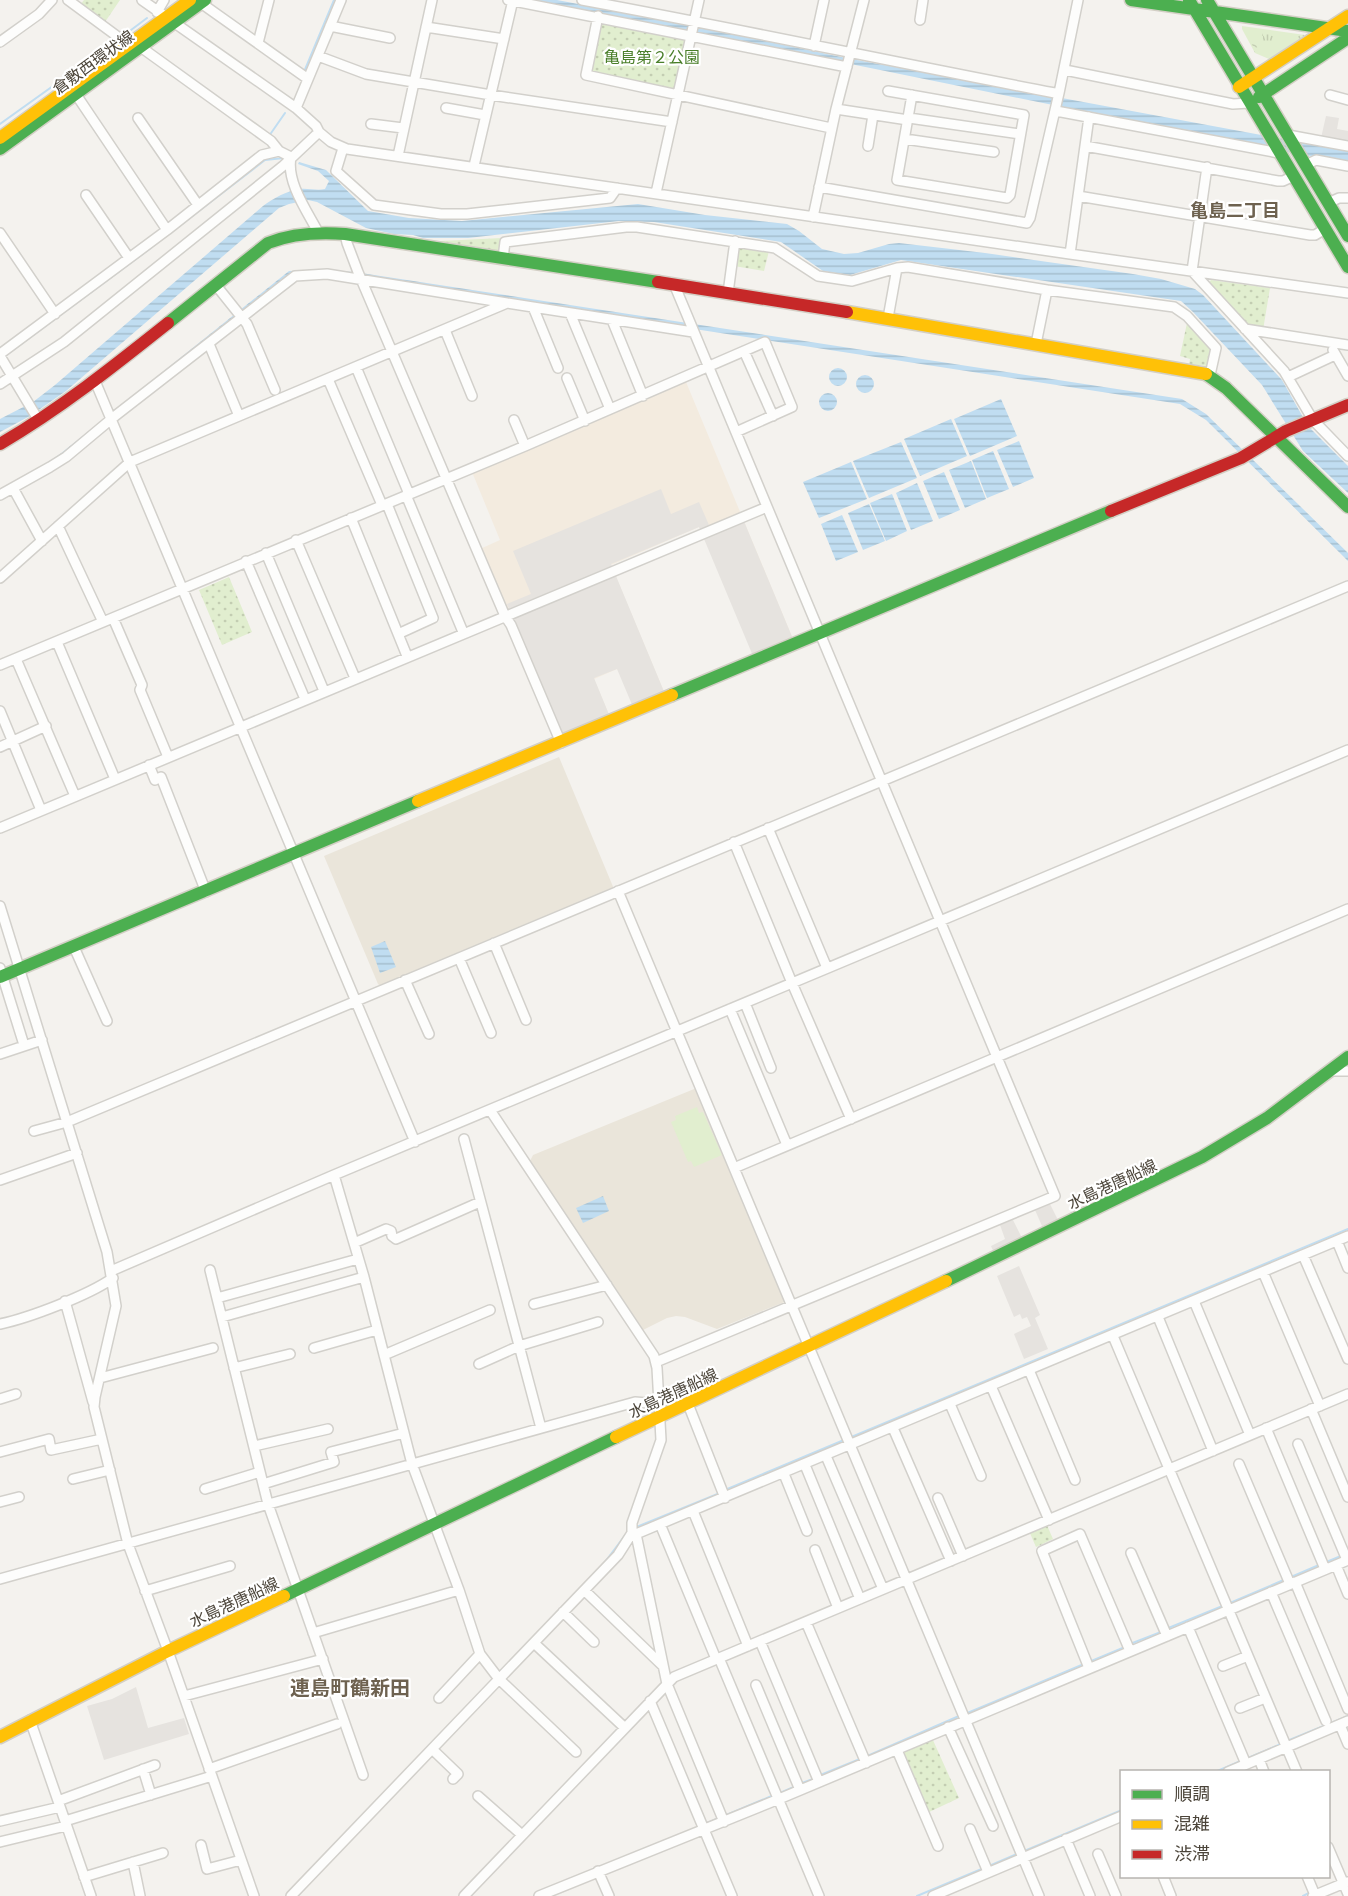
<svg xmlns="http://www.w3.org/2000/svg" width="1348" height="1896" font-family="'Public Sans','Noto Sans JP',sans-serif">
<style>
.commercial{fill:#f3ebdf}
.education{fill:#eae5da}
.grass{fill:url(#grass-tufts)}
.forest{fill:url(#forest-crowns)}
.park{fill:url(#park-dots)}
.pitch{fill:#e1eecf}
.parking{fill:#e6e3df}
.water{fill:url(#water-rules)}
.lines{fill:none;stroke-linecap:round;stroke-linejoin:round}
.stream{stroke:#c0ddf1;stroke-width:2}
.street-casing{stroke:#d2d0cb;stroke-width:12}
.fast-casing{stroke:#d3cfc5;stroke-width:15}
.slow-casing{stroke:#d3cfc5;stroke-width:15}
.jam-casing{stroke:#d3cfc5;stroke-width:15}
.street{stroke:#fdfdfc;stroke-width:9}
.fast{stroke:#4caf50;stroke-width:12}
.slow{stroke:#ffc107;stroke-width:12}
.jam{stroke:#c62828;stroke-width:12}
.labels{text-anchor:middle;stroke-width:4.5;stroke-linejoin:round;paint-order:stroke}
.park-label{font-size:16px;fill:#4a7f2a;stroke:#fff}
.street-label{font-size:16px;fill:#4b4439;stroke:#fff}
.neighbourhood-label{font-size:18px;font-weight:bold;fill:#6e6250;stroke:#fff}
.quarter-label{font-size:20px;font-weight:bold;fill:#6e6250;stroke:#fff}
</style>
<defs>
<pattern id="grass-tufts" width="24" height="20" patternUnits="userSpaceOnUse" patternTransform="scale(1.5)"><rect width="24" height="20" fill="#e1eecf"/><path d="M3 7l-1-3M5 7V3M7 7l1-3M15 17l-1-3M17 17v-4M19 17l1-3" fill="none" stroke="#c3cdb2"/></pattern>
<pattern id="forest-crowns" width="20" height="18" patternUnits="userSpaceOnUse" patternTransform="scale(1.5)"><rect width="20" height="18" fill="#e1eecf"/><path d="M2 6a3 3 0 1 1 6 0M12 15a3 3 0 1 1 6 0" fill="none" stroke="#c3cdb2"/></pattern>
<pattern id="park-dots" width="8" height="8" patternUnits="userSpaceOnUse" patternTransform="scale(1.5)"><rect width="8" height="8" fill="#e1eecf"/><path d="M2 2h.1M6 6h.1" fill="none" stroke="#c3cdb2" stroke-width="1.8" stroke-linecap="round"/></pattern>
<pattern id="water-rules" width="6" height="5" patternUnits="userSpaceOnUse" patternTransform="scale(1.5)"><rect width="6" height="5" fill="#c0ddf1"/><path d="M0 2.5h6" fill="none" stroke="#a6bfcf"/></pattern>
</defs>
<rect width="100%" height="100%" fill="#f4f2ee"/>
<path class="commercial" d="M686,382L793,639L699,527L611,565L665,694L617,669L594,679L610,717L559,731L512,617L505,609L480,549L500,540L472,472Z"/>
<path class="education" d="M559,757L614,889L381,987L378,984L324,856Z
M699,1087L787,1301L717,1329L685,1317L676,1316L667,1318L641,1331L529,1163L533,1155Z"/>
<path class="grass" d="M1242,26L1305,35L1269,59L1255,53L1242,29Z"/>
<path class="forest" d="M1245,28L1260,30L1263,32V46L1254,48L1244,31Z"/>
<path class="park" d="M84,0H120L105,22L80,5Z
M600,22L686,39L676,86L673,89L590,74Z
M502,238L500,250L496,253L420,242Z
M740,246L769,251L764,271L734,266L737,250Z
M1211,280L1270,288L1263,330L1249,327L1207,285Z
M1187,323L1212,349L1210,361L1207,366L1189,364L1190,359L1180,356Z
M229,577L252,632L222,645L199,590Z
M1046,1523L1053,1539L1036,1547L1029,1531Z
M932,1738L959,1798L927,1813L901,1754L903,1751Z"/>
<path class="pitch" d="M697,1107L699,1113L703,1112L722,1155L694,1167L691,1161L688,1162L671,1122L676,1120L675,1116Z"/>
<path class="parking" d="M1326,116L1339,118L1337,129L1348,131V143L1321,138Z
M661,489L671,514L699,502L712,532L743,519L793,639L753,656L699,527L611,564L665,694L633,707L617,669L594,678L610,717L569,735L559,731L507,604L531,594L513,551Z
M1050,1204L1058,1220L1042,1226L1035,1210Z
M1013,1220L1022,1238L994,1253L991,1246L1005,1239L1000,1225Z
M1019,1266L1040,1315L1035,1318L1048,1349L1024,1359L1014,1334L1031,1326L1027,1317L1022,1319L1020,1314L1014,1317L997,1276Z
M136,1687L148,1728L184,1718L189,1734L104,1760L87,1706L112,1699Z"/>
<path class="water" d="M521,0H557L689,25L846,58L1348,151V163L1260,147L688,31Z
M299,162L326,170L368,211L409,218L462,221L638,204L705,215L787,224L799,231L822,249L844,254L858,253L889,244L899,243L985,253L1133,274L1161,279L1195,289L1203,295L1282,380L1308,426L1348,466V493L1303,451L1262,385L1193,312L1181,301L901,260L850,275L823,271L781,242L654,222L619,221L468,238H423L413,235L394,234L366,228L317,202L308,200L289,204L279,208L66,391L30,416L0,432V419L33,402L55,385L263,206C274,198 286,191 300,189C308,188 317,191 325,189L329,181L318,171L298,164Z
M325,269L361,273L1182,399L1206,414L1348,553V561L1206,420L1180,404L688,328L298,274L66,454L0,493V489L45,464L60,454L289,271Z
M829 377a9 9 0 1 1 18 0a9 9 0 1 1-18 0Z
M856 384a9 9 0 1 1 18 0a9 9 0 1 1-18 0Z
M819 402a9 9 0 1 1 18 0a9 9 0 1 1-18 0Z
M1001,399L1017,436L970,456L954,419Z
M951,419L967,456L920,476L904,439Z
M1019,441L1034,478L1013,487L997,450Z
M901,442L917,478L869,498L853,461Z
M993,451L1009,489L987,498L972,460Z
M971,461L986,499L965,508L949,470Z
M851,462L867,499L819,518L803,482Z
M944,472L960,510L939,519L923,481Z
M917,483L933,521L911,530L896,493Z
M892,494L907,531L886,541L870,503Z
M869,504L885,541L863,550L848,513Z
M842,515L858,552L836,561L821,524Z
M385,941L396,967L380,973L371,947Z
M603,1196L609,1211L583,1223L576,1208Z"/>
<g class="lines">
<path class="stream" d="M123,36L147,18
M304,72L334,0
M0,124L113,43
M269,136L285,113
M178,227L265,160L284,158
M5,356L152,247
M849,1438L1348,1229
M725,1490L844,1440
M639,1526L720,1493
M605,1562L626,1534
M1324,1563L1341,1556
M1291,1577L1319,1565
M1230,1603L1286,1579
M1166,1629L1225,1605
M1130,1644L1161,1632
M1089,1662L1125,1647
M965,1714L1084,1664
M1287,1741L1348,1716
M865,1757L959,1716
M1248,1758L1281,1744
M1215,1772L1243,1760
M818,1776L860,1759
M802,1783L813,1779
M780,1793L796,1786
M724,1816L774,1795
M705,1824L719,1818
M1022,1852L1122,1810
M989,1866L1017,1854
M917,1896L984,1868
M1303,1896L1311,1892"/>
<g class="street-casing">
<path id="street" d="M68,0L129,45
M142,0L296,108
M508,0L847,67
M582,0C740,29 897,63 1055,93H1059L1078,0
M201,3L308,79
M157,12L164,0
M598,16L586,75L831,128
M920,20L923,0
M330,26L390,38
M426,27L504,39
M0,42L39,14L52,0
M258,43L269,0
M814,46L824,0
M142,48L271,141L279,151L291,157C286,182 307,211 318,232
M318,56L366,74L491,95L672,122
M1065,70L1233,104L1249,103
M73,90L167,230
M888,91L1024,115L1010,195L1007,198L897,180L912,95
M1330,95L1348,100
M446,108L485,115
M836,109L908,120
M1056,111L1279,153
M138,118L198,205
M909,118L1020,134
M371,124L403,128
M319,132L316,126L296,108L341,0
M1288,135L1348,146
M905,139L994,152
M868,146L873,115
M1085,146L1278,181H1283L1294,176
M343,148L336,171L374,205L441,214H467L610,198L617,188
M398,156L432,0
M1306,165L1316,160L1348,166
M474,166L513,0
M1207,167L1192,271L1284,371L1313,420L1348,456
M819,187L1027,223L1030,218L1059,93
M656,193L699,0
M86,195L129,258
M1078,196L1310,235H1315L1325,229
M1328,203L1339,198H1348
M813,217L836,109L864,0
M0,233L55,314
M345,234L347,243L358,272L505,616L511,625L561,743
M1070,254L1089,117
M503,258L505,242L626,227H637L775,248L818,276L852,281L897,268L908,267L1047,290L1174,307L1187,316L1216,348L1210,375
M215,284L247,324L275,390
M728,293L735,241
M533,307L558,368
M570,313L610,409
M888,318L897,268
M612,320L643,396
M1245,329L1348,345
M445,330L472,396
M209,344L239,416
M1036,344L1047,290
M1333,350L1348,376
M744,351L773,416
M0,354L167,230L262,155L279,151
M0,356L39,421
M356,367L409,494
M1288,377L1335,355
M567,378L585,421
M328,379L382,505
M95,381L415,1142
M0,384L64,342L283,166L319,132L331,142L347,149L1070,254L1348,293
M514,420L525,446
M13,488L42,541
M0,495L50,467L66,457L115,416L295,276L327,274L507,303
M406,495L463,632
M387,504L433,618L398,634
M351,518L407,656
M58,526L103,622
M296,540L355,678
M266,553L324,691
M246,561L305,699
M0,578L130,462L507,303L693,332
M113,618L142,685L140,690L168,757
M57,642L115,779
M16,659L75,796
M0,665L525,446L765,342L792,407L736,432
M0,711L41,810
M0,747L46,726
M149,765L155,780L161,777L206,892
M0,828L767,507
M768,828L827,968
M734,842L792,983L851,1119
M618,891L1039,1896
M0,906L107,1252L116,1306L95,1397L94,1407L128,1544L168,1651L254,1896
M494,943L526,1020
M74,947L107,1021
M459,958L491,1033
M0,968L24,1045
M405,980L429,1034
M745,1003L771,1068
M730,1009L787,1145
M0,1054L42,1040
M1332,1071H1348
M34,1131L67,1122L1348,586
M464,1139L541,1428
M734,1168L1348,909
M334,1175L364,1277L412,1464L459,1590L480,1654L439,1698
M0,1180L77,1153
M1337,1241L1348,1268
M354,1243L386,1229L391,1231L392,1236L396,1239L480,1202
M1303,1255L1348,1359
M210,1270L268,1504L363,1775
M111,1271L334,1175L1348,750
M1263,1272L1320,1406
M217,1298L358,1259
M65,1301L93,1402
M1194,1301L1250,1435
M534,1304L607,1285
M222,1317L364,1277
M1158,1317L1213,1451
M0,1324C29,1318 89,1295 113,1278
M1113,1336L1297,1772
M314,1348L377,1330
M384,1355L490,1310
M656,1362L1055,1196L674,284
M479,1364L519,1346L598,1322
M234,1368L290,1354
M1029,1370L1075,1480
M100,1378L213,1348
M991,1386L1049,1520
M0,1399L16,1394
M688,1404L725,1498
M950,1404L981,1476
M1311,1409L1348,1497
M893,1428L951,1561
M1266,1428L1325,1569
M1298,1444L1347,1560
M254,1446L328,1429
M0,1452L49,1439L51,1450L102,1439
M826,1456L883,1589
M1239,1464L1290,1584
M805,1465L860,1599
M784,1474L807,1531
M73,1479L110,1470
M263,1484L334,1462L331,1452L404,1433
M205,1489L260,1472
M938,1498L963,1556
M0,1502L19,1497
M693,1511L748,1646
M660,1524L716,1659
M632,1533L636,1534L667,1684L724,1822
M636,1534L1348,1236
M815,1550L838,1608
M1131,1553L1167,1636
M1336,1565L1348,1594
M0,1579L635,1402L659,1404
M1295,1582L1348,1709
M145,1591L230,1566
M585,1591L663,1666
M1271,1592L1326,1721
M563,1612L594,1642
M806,1622L866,1763
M1188,1627L1246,1764
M313,1633L459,1590
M760,1641L819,1782
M534,1643L625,1728
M480,1654L499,1679L576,1752
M719,1658L819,1896
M1223,1666L1248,1656
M1089,1668L1042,1551L1080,1534L1130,1651
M756,1685L800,1790
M184,1696L323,1659
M650,1701L732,1896
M1240,1708L1265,1698
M30,1720L91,1896
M1340,1725L1348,1744
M948,1727L993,1826
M432,1749L458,1774L453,1779
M897,1750L938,1846
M1259,1759L1264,1772
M143,1769L151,1795
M209,1769L337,1724
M1228,1772L1348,1721
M478,1796L522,1835
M58,1801L155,1765
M0,1821L60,1807
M65,1821L212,1776
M970,1829L988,1872
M1066,1839L1090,1896
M0,1842L66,1826
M201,1845L207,1869L241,1860
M1328,1847L1348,1894
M1098,1854L1116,1896
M133,1862L140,1896
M598,1871L609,1896
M1163,1876L1171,1896
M1307,1876L1315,1895
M84,1877L163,1853
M291,1896L618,1555L632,1533V1523L661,1440L657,1368L654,1356L490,1110
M464,1896L674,1677L1348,1394
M539,1896L779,1799L1348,1560
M933,1896L1122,1816
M1313,1896L1347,1882"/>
</g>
<g class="fast-casing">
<path id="fast" d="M1131,0L1348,31
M1189,0L1348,267
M1207,0L1348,236
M1259,97L1348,38
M0,149L205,0
M168,323L268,243C293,233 318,232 345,234L658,282
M1206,374L1226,388L1348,507
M672,695L1111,511
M0,977L418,801
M946,1281L1202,1157L1267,1118L1348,1057
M284,1596L616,1437"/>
</g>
<g class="slow-casing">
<path id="slow" d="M1239,87L1348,16
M0,138L190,0
M847,312L1206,374
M418,801L672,695
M616,1437L946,1281
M0,1737L168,1651L284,1596"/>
</g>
<g class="jam-casing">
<path id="jam" d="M658,282L847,312
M0,444C60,409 114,366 168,323
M1111,511L1241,458L1286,431L1348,405"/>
</g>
<use href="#street" class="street"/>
<use href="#fast" class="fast"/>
<use href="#slow" class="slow"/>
<use href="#jam" class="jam"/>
</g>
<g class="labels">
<g class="park-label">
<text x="652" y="63">亀島第２公園</text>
</g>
<g class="street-label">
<text transform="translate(93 62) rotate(-36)" y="6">倉敷西環状線</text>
<text transform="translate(1112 1184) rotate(-25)" y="6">水島港唐船線</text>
<text transform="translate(673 1393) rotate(-25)" y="6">水島港唐船線</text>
<text transform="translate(234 1602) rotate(-25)" y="6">水島港唐船線</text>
</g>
<g class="neighbourhood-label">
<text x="1235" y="217">亀島二丁目</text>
</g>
<g class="quarter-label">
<text x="350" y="1695">連島町鶴新田</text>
</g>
</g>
<rect x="1120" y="1770" width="210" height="108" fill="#ffffff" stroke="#b7b4b0" stroke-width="1.5"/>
<rect x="1132" y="1790" width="30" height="9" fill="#4caf50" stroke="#b7b4b0" stroke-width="1.5"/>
<text x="1174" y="1800" font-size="18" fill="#4b4439">順調</text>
<rect x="1132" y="1820" width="30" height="9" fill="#ffc107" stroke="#b7b4b0" stroke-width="1.5"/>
<text x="1174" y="1830" font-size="18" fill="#4b4439">混雑</text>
<rect x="1132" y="1850" width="30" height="9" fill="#c62828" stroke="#b7b4b0" stroke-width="1.5"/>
<text x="1174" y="1860" font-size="18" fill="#4b4439">渋滞</text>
</svg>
